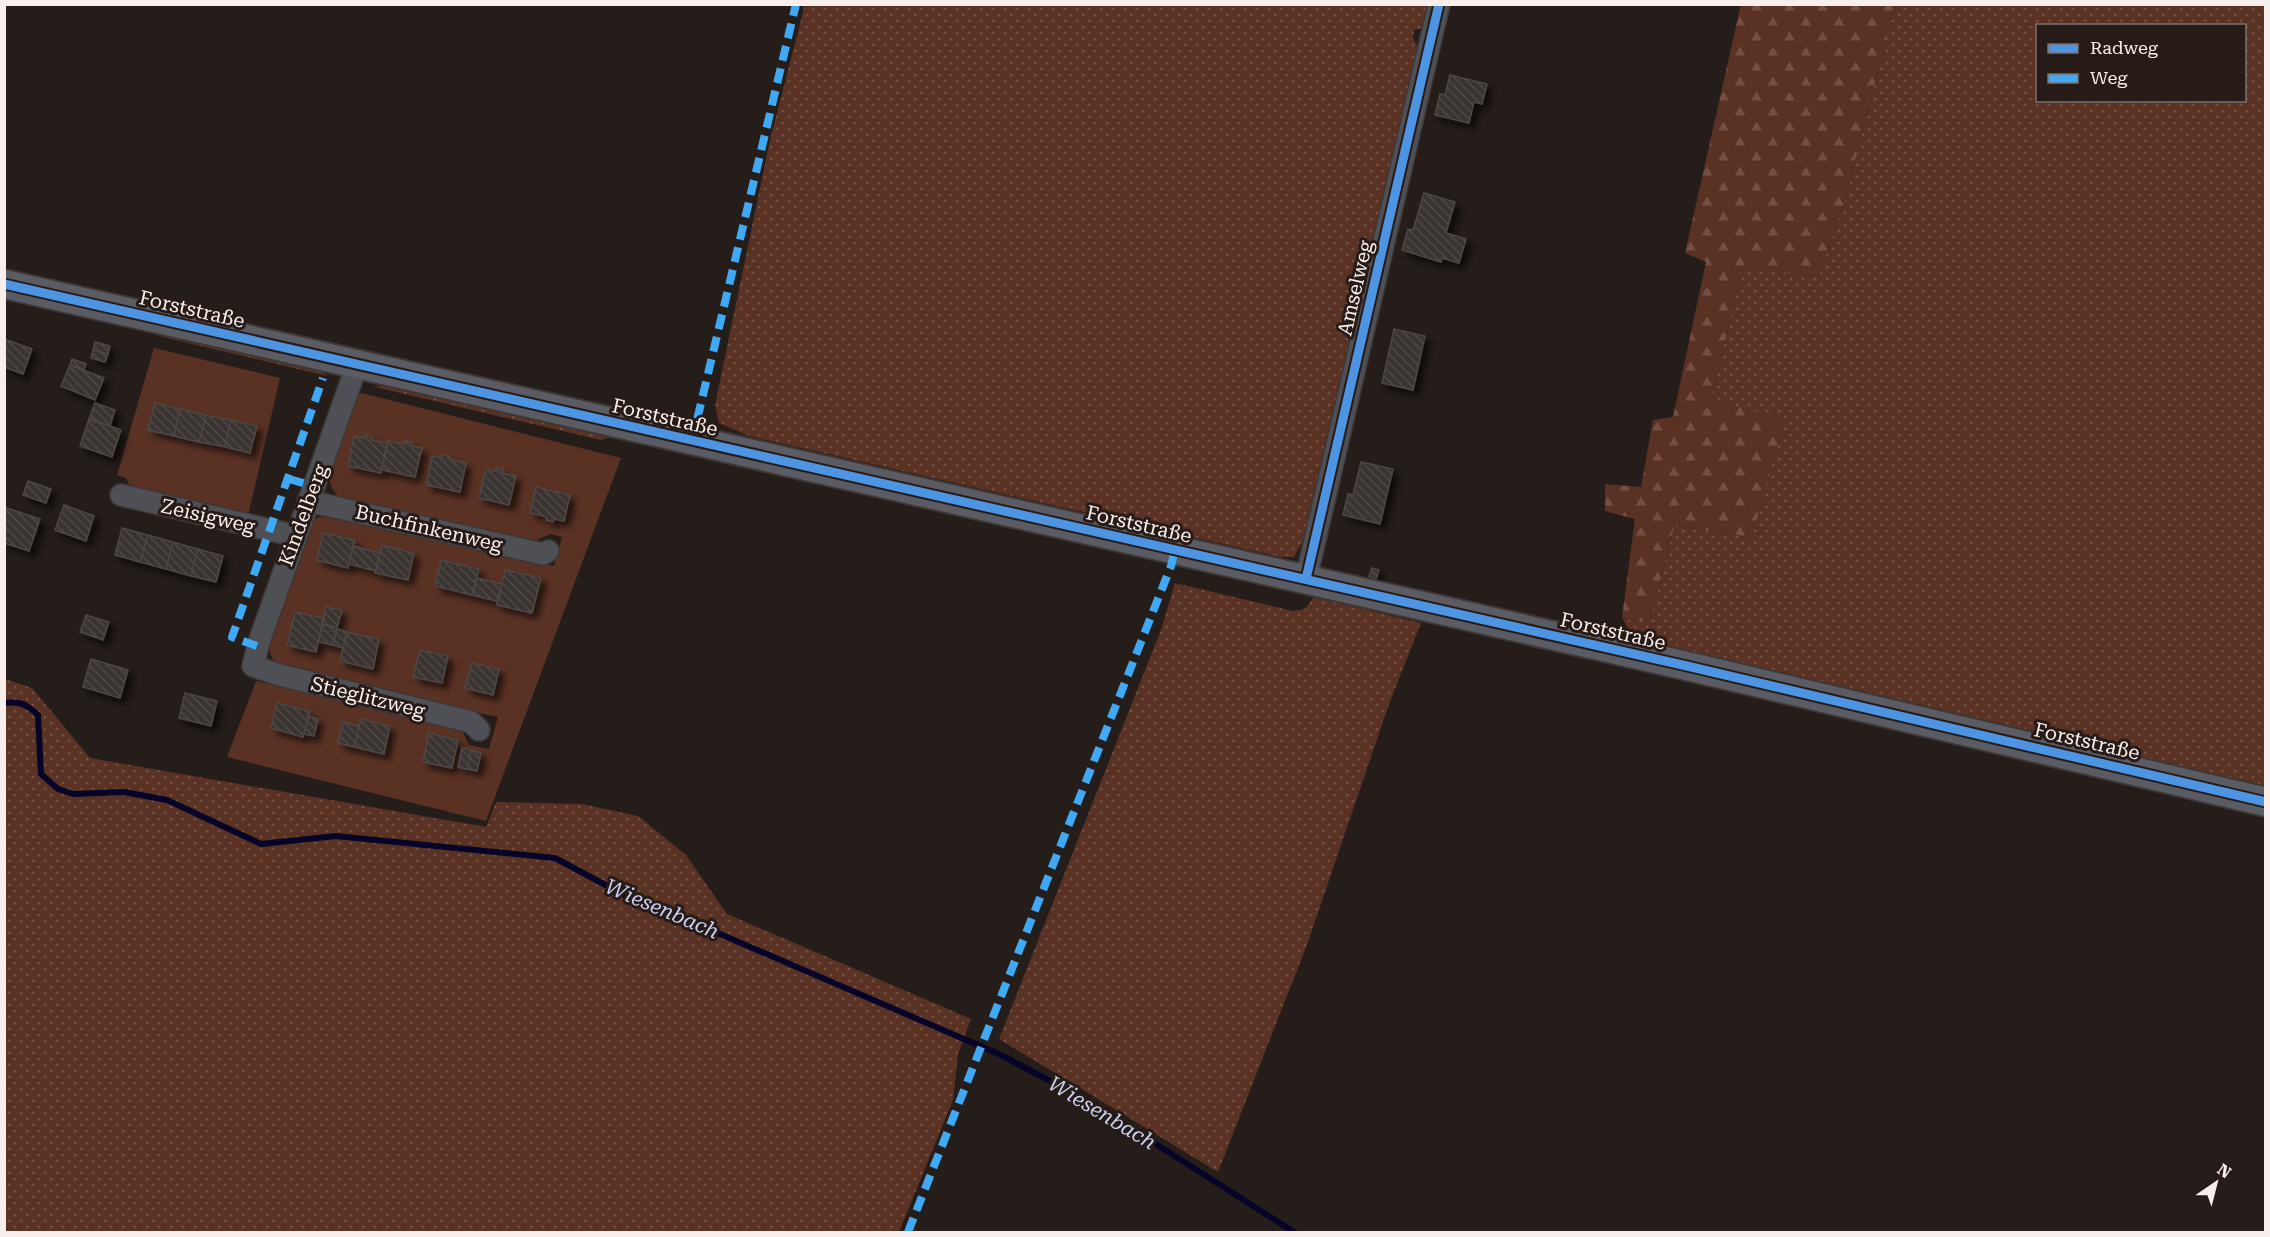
<svg xmlns="http://www.w3.org/2000/svg" width="2270" height="1237" font-family="'Roboto Serif',serif">
<style>
.grass{fill:url(#grass-dots);fill-rule:evenodd}
.forest{fill:url(#forest-firs)}
.garden{fill:#5a3224}
.lines{fill:none;stroke-linecap:round;stroke-linejoin:round}
.stream{stroke:#060429;stroke-width:6}
.building{fill:url(#building-back-hatch);stroke:#4e4745;stroke-width:1.5;filter:url(#shadow)}
.street-casing{stroke:#3d3734;stroke-width:24}
.secondary-casing{stroke:#3d3734;stroke-width:32}
.street{stroke:#4e5056;stroke-width:21}
.secondary{stroke:#5a5b63;stroke-width:28}
.quiet{stroke:#3fa9f5;stroke-width:8;stroke-dasharray:15 8;stroke-linecap:butt}
.cycleway-casing{stroke:#271b17;stroke-width:13}
.cycleway{stroke:#4d94e3;stroke-width:9}
.labels{text-anchor:middle;stroke-width:6;stroke-linejoin:round;paint-order:stroke}
.street-label{font-size:20px;fill:#f8efec;stroke:#271b17}
.water-label{font-size:21px;font-style:italic;fill:#c8d2f2;stroke:#271b17}
</style>
<defs>
<pattern id="grass-dots" width="8" height="8" patternUnits="userSpaceOnUse" patternTransform="scale(1.5)"><rect width="8" height="8" fill="#5a3224"/><path d="M2 2h.1M6 6h.1" fill="none" stroke="#725044" stroke-width="1.8" stroke-linecap="round"/></pattern>
<pattern id="forest-firs" width="22" height="20" patternUnits="userSpaceOnUse" patternTransform="scale(1.5)"><rect width="22" height="20" fill="#5a3224"/><path d="M5 1l3.5 6h-7zM16 11l3.5 6h-7z" fill="#725044"/></pattern>
<pattern id="building-back-hatch" width="6" height="6" patternUnits="userSpaceOnUse" patternTransform="scale(1.5)"><rect width="6" height="6" fill="#3a3432"/><path d="M-1 5l2 2M0 0l6 6M5-1l2 2" fill="none" stroke="#4e4846"/></pattern>
<filter id="shadow"><feDropShadow dx="5.5" dy="5.5" stdDeviation="3" flood-color="#0009"/></filter>
</defs>
<rect width="100%" height="100%" fill="#241d1a"/>
<path class="grass" d="M803,5H1432L1425,28L1414,30L1413,38L1419,50L1311,526L1294,557H1281L749,436L719,423L715,405L770,140L803,12Z
M1895,5H2265V788L1635,643L1622,617L1649,623L1675,524L1751,538L1711,400L1742,268L1819,276L1845,200ZM2038,26H2244V100H2038Z
M160,329L315,365L327,376L159,336Z
M386,383L617,435L601,440L375,387Z
M1175,583L1293,611L1305,609L1314,597L1421,623L1389,704L1308,942L1218,1172L999,1039L1161,630Z
M5,679L32,688L90,758L486,827L496,802L582,804L638,816L686,855L727,914L971,1019L958,1054L953,1100L899,1232H5Z"/>
<path class="forest" d="M1741,4L1895,5L1845,200L1819,276L1742,269L1711,400L1784,419L1752,538L1675,524L1649,623L1622,617L1635,519L1605,511V484L1641,487L1653,420L1673,417L1706,262L1685,253Z"/>
<path class="garden" d="M154,348L280,378L248,516L131,488L126,478L117,475Z
M362,393L621,458L486,821L227,757L256,681L461,728L469,745L489,749L498,717L289,671C274,665 269,657 269,641L312,521L319,517L331,515L554,566L562,537L551,534L532,542L341,499C331,490 329,483 329,471L357,396Z"/>
<g class="lines">
<path class="stream" d="M4,703C21,701 26,704 38,715L41,774L58,789L73,794L124,792L167,800L261,844L336,836L555,858L641,904L713,931L1001,1055L1093,1104L1294,1232"/>
</g>
<path class="building" d="M1450,75L1487,84L1482,104L1474,102L1469,123L1435,115L1440,94L1445,95Z
M1424,193L1455,202L1446,233L1466,239L1459,263L1442,258L1441,262L1402,250L1408,229L1413,230Z
M1394,329L1425,336L1413,390L1382,383Z
M4,339L32,349L23,374L4,367Z
M95,342L110,346L108,354L93,350Z
M93,350L108,354L105,362L91,358Z
M72,359L86,364L84,370L70,365Z
M70,365L104,378L95,400L61,386Z
M95,403L115,410L110,426L89,419Z
M155,403L180,409L174,436L148,430Z
M180,409L206,415L199,442L174,436Z
M206,415L231,420L225,447L199,442Z
M89,419L121,430L112,457L80,446Z
M231,420L257,426L250,453L225,447Z
M365,435L372,437L371,440L387,443L381,473L348,466L354,436L364,438Z
M388,441L404,444L405,441L412,442V446L422,448L415,477L382,470Z
M443,455L450,456V459L466,463L460,492L426,485L432,456L442,458Z
M1361,462L1393,469L1380,524L1343,515L1348,494L1353,495Z
M496,468L503,469L502,473L516,476L509,505L479,498L486,469L495,471Z
M28,481L51,489L46,503L23,495Z
M536,487L570,495L564,521L554,519L553,522L546,520L547,517L530,513Z
M64,505L94,516L86,541L55,530Z
M4,507L40,519L29,551L4,543Z
M122,528L148,535L140,562L115,555Z
M323,533L355,540L348,568L317,560Z
M148,535L173,542L166,569L140,562Z
M173,542L198,549L191,576L166,569Z
M382,545L414,553L408,580L375,573Z
M353,546L380,553L376,571L349,564Z
M198,549L223,556L216,582L191,576Z
M441,560L479,569L472,595L435,586Z
M1372,568L1379,570L1376,579L1369,576Z
M505,570L541,578L532,613L497,605Z
M477,578L502,584L497,601L472,595Z
M326,607L342,610L337,628L322,624Z
M295,612L324,618L316,652L287,645Z
M86,615L109,622L103,640L80,632Z
M322,624L337,628L333,645L318,642Z
M337,629L347,632L343,648L333,645Z
M347,632L379,639L373,669L340,661Z
M420,650L448,656L442,683L413,677Z
M91,659L128,670L120,698L83,687Z
M472,663L499,669L493,695L465,688Z
M185,693L217,701L211,726L179,718Z
M277,703L310,711L303,737L271,728Z
M308,716L318,719L314,736L304,734Z
M361,719L390,726L384,754L354,747Z
M343,722L359,726L354,747L338,743Z
M429,733L458,740L452,768L423,762Z
M462,748L471,750L467,769L458,767Z
M471,750L481,753L477,771L467,769Z"/>
<g class="lines">
<g class="street-casing">
<path id="street" d="M357,365L259,642L253,666L280,675L471,722L479,730
M121,495L296,536
M308,501L543,554L548,551
M1306,579L1439,4"/>
</g>
<g class="secondary-casing">
<path id="secondary" d="M4,284L1687,666L2266,802"/>
</g>
<use href="#street" class="street"/>
<use href="#secondary" class="secondary"/>
<path class="quiet" d="M692,441L796,4
M289,479L314,486
M257,646L232,637L323,378
M908,1232L1171,566L1175,550"/>
<g class="cycleway-casing">
<path id="cycleway" d="M4,284L1687,666L2266,802
M1306,579L1439,4"/>
</g>
<use href="#cycleway" class="cycleway"/>
</g>
<g class="labels">
<g class="street-label">
<text transform="translate(1355 288) rotate(-77)" y="7">Amselweg</text>
<text transform="translate(192 309) rotate(13)" y="7">Forststraße</text>
<text transform="translate(665 417) rotate(13)" y="7">Forststraße</text>
<text transform="translate(303 515) rotate(-70)" y="7">Kindelberg</text>
<text transform="translate(208 516) rotate(13)" y="7">Zeisigweg</text>
<text transform="translate(1139 524) rotate(13)" y="7">Forststraße</text>
<text transform="translate(429 528) rotate(13)" y="7">Buchfinkenweg</text>
<text transform="translate(1613 631) rotate(13)" y="7">Forststraße</text>
<text transform="translate(368 697) rotate(14)" y="7">Stieglitzweg</text>
<text transform="translate(2087 741) rotate(13)" y="7">Forststraße</text>
</g>
<g class="water-label">
<text transform="translate(662 909) rotate(23)" y="7">Wiesenbach</text>
<text transform="translate(1102 1113) rotate(31)" y="7">Wiesenbach</text>
</g>
</g>
<rect width="2270" height="1237" fill="none" stroke="#f8efec" stroke-width="12"/>
<rect x="2036" y="24" width="210" height="78" fill="#271b17" stroke="#7b706c" stroke-width="1.5"/>
<rect x="2048" y="44" width="30" height="9" fill="#4d94e3" stroke="#7b706c" stroke-width="1.5"/>
<text x="2090" y="54" font-size="18" fill="#f8efec">Radweg</text>
<rect x="2048" y="74" width="30" height="9" fill="#3fa9f5" stroke="#7b706c" stroke-width="1.5"/>
<text x="2090" y="84" font-size="18" fill="#f8efec">Weg</text>
<g transform="translate(2216 1183) rotate(35)" stroke="#271b17" stroke-width="4.5" paint-order="stroke">
<path d="M0-4.5L10 22L0 15L-10 22Z" fill="#f8efec"/>
<text y="-9" font-size="16" font-weight="bold" text-anchor="middle" fill="#f8efec">N</text>
</g>
</svg>
